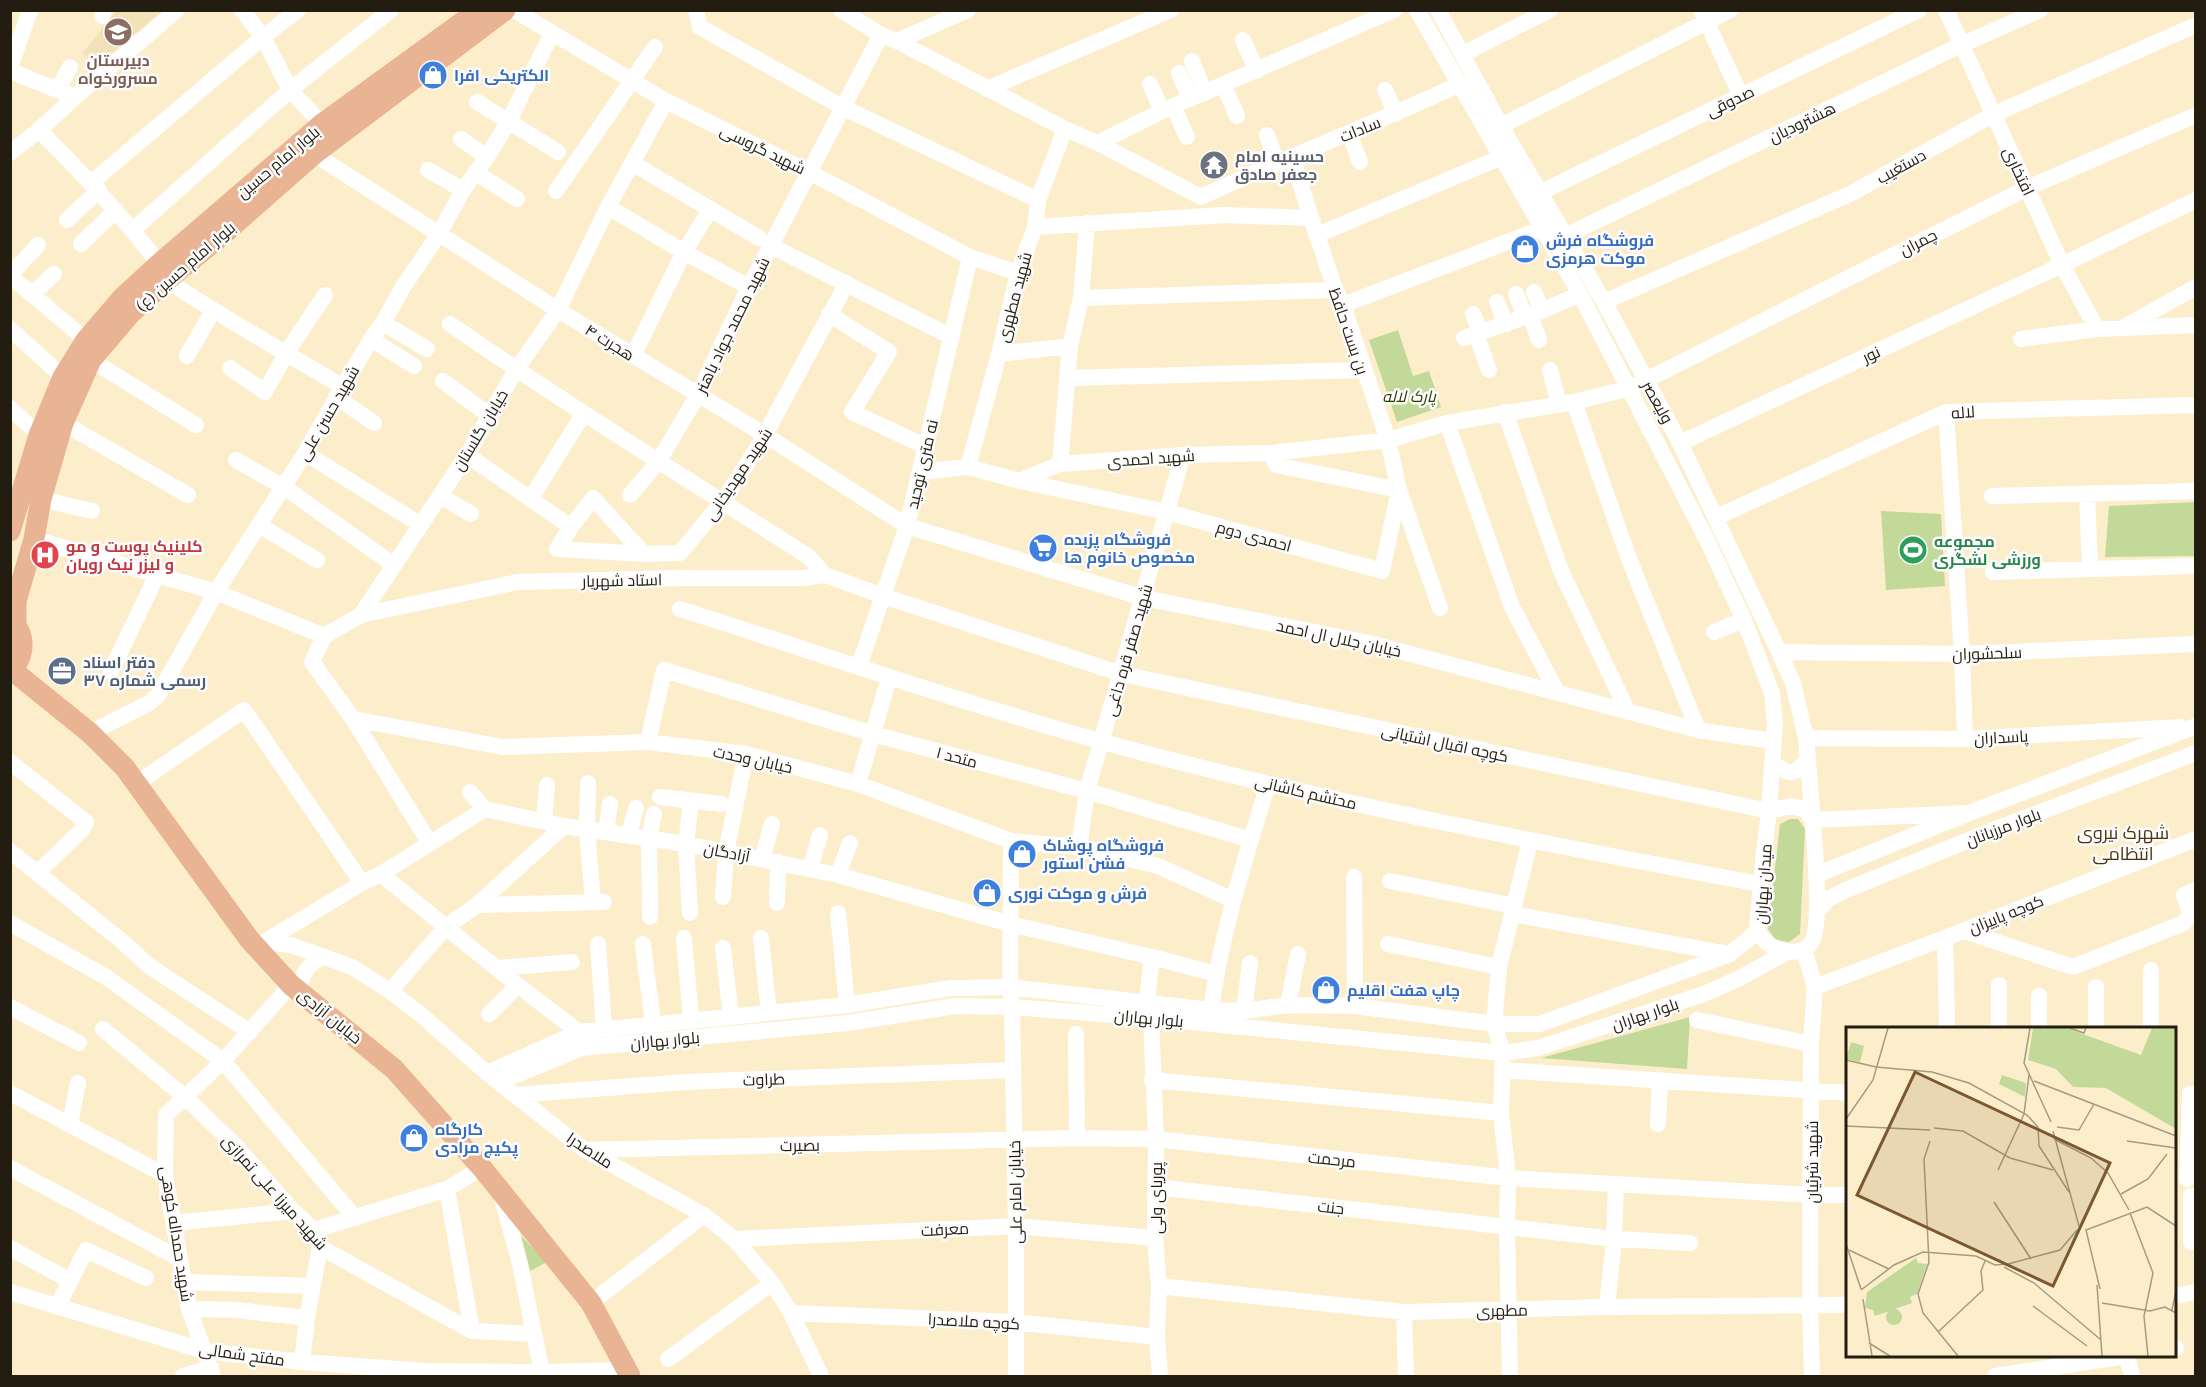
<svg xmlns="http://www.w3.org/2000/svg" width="2206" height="1387" font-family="'PT Serif',Cairo,serif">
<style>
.built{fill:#f3e1b8}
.green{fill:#c2d99a}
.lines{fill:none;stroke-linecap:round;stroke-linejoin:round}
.minor{stroke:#fff;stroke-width:16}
.major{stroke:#e9b493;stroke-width:21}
.labels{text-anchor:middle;stroke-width:5;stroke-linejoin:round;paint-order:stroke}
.education-label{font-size:16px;font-weight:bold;fill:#785e54;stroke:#fcfcfc}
.shop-label{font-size:16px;font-weight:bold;fill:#366cbe;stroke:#fcfcfc;text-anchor:start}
.street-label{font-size:16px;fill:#231d11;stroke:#fcfcfc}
.worship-label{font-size:16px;font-weight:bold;fill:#5b616d;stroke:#fcfcfc;text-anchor:start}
.park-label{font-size:16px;font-style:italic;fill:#2d3e00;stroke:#fcfcfc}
.leisure-label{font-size:16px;font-weight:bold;fill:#27864d;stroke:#fcfcfc;text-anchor:start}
.health-label{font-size:16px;font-weight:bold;fill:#be3a42;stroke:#fcfcfc;text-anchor:start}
.service-label{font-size:16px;font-weight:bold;fill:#4e5e75;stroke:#fcfcfc;text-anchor:start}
.neighbourhood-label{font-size:18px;fill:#4c3211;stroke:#fcfcfc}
.inset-road{fill:none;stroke:#a69a81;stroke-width:1.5}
.view{fill:#7a5830;fill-opacity:0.15;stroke:#7a5830;stroke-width:3}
.inset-edge{fill:none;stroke:#231d11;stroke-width:3}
</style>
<rect width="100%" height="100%" fill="#fdeecb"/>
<path class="built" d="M116,11H162L98,65L82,54Z"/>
<path class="green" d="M1398,330L1413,376L1429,371L1441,407L1397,422L1369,340Z
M2195,502V556L2105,557L2109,506Z
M1881,511L1941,514L1945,586L1886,590Z
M1790,819H1798L1805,829L1800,934L1789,942L1776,940L1768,929L1780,824Z
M1690,1017L1687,1069L1541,1058Z
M521,1236L547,1262L530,1271Z"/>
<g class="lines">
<path class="minor" d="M242,10L263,37L290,90L322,124
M514,10L666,101L809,172L970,257L1018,273
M696,10L700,27L842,107L1038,200
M841,10L881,35L897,41L1065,129L1098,143L1201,197C1287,157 1375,124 1460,84
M1438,10L1501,126L1604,302L1680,443L1779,652L1793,683L1806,738L1813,820L1969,813
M1701,10L1741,96
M1946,10L2062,265L2097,329
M102,16L104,10
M1243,40L1257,71
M897,41L968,10
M1463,54L1550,10
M1192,61L1205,93
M10,67L30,10
M10,71L75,97
M1179,73L1190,99
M1150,84L1162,111
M1224,86L1237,116
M58,89L70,67
M987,89L1171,10
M1385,90L1396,114
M477,102L558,152
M1173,106L1187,137
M1501,126L1730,10
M39,130C82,173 123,216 159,264
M1349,133L1360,162
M1267,135L1277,162
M461,139L487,157
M1098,143L1162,111L1394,10
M10,153L39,130L75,97L177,10
M314,154L558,310L765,435L907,526L1144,598L1365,642L1698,730L1773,741
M1292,156C1300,183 1308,209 1317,236C1326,259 1331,283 1343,305L1388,440L1399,490L1440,608
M632,163L759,238
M428,170L463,190
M476,173L517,199
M91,183L263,37L298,10
M556,191L655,47
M1541,192L1919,10
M608,207L684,252L749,287
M67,220L99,190
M1035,227L1224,215L1310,218
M133,230L290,90L391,10
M1317,235L1502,157
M1565,236L1961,45L2040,10
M81,244L116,210
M771,246L952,337
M10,275L38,245
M10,276L86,340
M167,280C223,319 284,351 343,387
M1534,292L1542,311
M32,294L54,274
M1516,294L1525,317
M1081,298L1335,290
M1497,302L1506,324
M1604,302L1852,193L1992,115L2196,25
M1343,305L1544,228
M829,314L862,335
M1473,314L1481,333
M1530,315L1539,340
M383,323L427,349
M450,324C567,405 689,480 809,557L825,575
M2126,326L2196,287
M10,329L63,377
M1476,334L1489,370
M867,338L889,352L852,412L927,447
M1464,338L1542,311L1580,294
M371,339L414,366
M2021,339L2097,329L2196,325
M999,354L1070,346
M187,356L213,311
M633,356L684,252L710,210
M91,360L196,425
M230,368L265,392L287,352L325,295
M1550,370L1559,404
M1068,378L1363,370
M443,381L490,416
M336,397L374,423
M1574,402L1629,559L1698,730
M10,408L39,435
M1505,412L1561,571L1628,712
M1946,412L1962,654L1965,739
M63,423L188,495
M1447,423L1512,607L1557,692
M1680,443L2062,265L2196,200
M305,453L421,525
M467,455L571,527
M236,460L284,487L394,565
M1060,464L1070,346L1081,298L1087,223
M968,467L999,354L1018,273L1035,227L1038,200L1065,129
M920,472L968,467L1020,481L1060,464L1183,455L1271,453L1388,440L1447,423L1574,402L1630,388L2027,188L2196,115
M1020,481L1167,512L1382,571L1399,490L1276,465L1271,453
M2087,494L2090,568
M630,495L658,462L698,395L749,287L881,35
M440,496L471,514
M1992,496L2196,491
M531,498L584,413
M41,499L92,511
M1717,517L1946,412L2196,405
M259,525L317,560
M34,539L216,592L324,636L361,615L467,455L516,370L558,310L608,207L666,101
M644,554L593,498L571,527L557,549L644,554L680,553L723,501L761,442L847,283
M1993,572L2196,566
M680,609C821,654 960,702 1103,742C1319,801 1540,843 1760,884
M361,615L518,582L681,578H802L825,575L883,596L1122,674L1769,811L1775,722L1772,693L1744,620L1706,538L1580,294L1417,10
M1714,632L1744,620
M324,636L312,662L353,719L503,747L648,742L746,754L858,784L1011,841L1079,847L1158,866L1233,900
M1779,652L1962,654L2196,644
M859,666L907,526L970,257
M111,671L157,575
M353,719L429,842
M90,733L149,703L159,694L216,592L305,453L371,339L383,323L403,287L439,234L463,190L487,157L509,121L552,33
M1806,738L1965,739L2180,727
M648,742L664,670L873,734L1087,791L1251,840
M1772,761C1786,775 1795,777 1807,759
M10,762L86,822L81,831L38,872
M588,783L587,830L593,902
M136,784L244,710L362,883
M858,784L889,678
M470,792L485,809
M660,797L721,804
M1791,806L1804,809L1813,820C1814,843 1823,927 1811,943C1799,960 1764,950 1758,930C1756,924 1759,914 1759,907C1761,875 1765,843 1769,811Z
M544,820L547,785
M606,832L610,804
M629,834L636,808
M1011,841L1010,987L1012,1007L1016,1226V1376
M1079,847L1087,791L1183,455
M10,851L124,943L149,966L250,1032
M762,859L772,824
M810,869L820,835
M381,874C446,927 511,982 579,1032
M838,875L850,843
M1816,875L1969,813L2196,726
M1354,877L1355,1006
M1390,881L1514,906
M723,897L726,852L746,754
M777,903L778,862
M477,905L604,902
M1817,912L1828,899L1846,890L2001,827L2196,753
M690,913L686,844L691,801
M838,913L847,1005
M1512,914L1729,954
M650,917L649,838L654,814
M10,923L106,977L223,1061L355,1218
M1964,931L2073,967L2184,923L2190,913L2184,895L2196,890
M684,938L691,1020
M761,938L769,1013
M1945,938L1947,1028
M263,942L291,945L352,967L390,991L420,1014L487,1073L585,1150L704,1215L734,1239L772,1283L791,1313L821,1376
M264,942L362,883L381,874L485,809L564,826L686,844L838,875L1010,924L1152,957L1216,974
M598,944L604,1029
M643,944L653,1024
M1388,944L1499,967
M723,948L731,1017
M1804,950L1815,987L1811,1044L1810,1307L1812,1376
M498,968L572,962
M2151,970V1028
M1815,987L1945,938L2196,839
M2096,987V1028
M298,991C303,974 306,966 321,958
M390,991L446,927L477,905L564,826
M1147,1001L1152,957
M1288,1005L1298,954
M10,1007L79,1043
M1211,1010C1221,933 1245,859 1268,784
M1244,1011L1250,963
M489,1014L517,986
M1151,1018L1156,1139L1155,1238L1159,1286L1157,1337L1160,1376
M1697,1020L1811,1044
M1999,1028V985
M2039,1028V996
M103,1029L185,1097L236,1146L293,1211L314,1230L320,1247L472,1331L534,1334L542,1372
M1076,1034L1077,1138
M1502,1070L1848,1093
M487,1073L579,1032L847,1005L951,988L1010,987L1211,1010L1244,1011L1288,1005L1355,1006L1494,1024H1540L1730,954L1758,931
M1152,1080L1501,1113
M499,1082L581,1048L848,1023L955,1006L1012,1007L1151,1018L1503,1053L1538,1048L1704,994L1740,978L1787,952
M10,1093L165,1175
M515,1095L685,1082L1013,1070
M1658,1124L1660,1080
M70,1125L78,1083
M585,1150L1077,1138L1156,1139L1508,1178L1812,1195H1848
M10,1168L180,1259
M2187,1179L2190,1094
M1156,1187L1614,1239L1690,1243
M447,1189L472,1331
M501,1194L520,1264L534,1334
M174,1223L293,1211
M314,1230L447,1189L482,1168
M734,1239L1016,1226L1155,1238
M2191,1242V1196
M10,1248L69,1280
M184,1282L313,1286
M1159,1286L1404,1312L1607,1307L1848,1305
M10,1292L205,1351L302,1362L426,1371L542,1372L624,1370
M2174,1296L2196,1292
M591,1303L704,1215
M57,1307L86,1250L146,1278
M1607,1307L1614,1239L1616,1185
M189,1309L237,1310L307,1318
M1404,1312L1406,1376
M791,1313L1015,1322L1157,1337
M2174,1348H2176
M2127,1356L2132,1376
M668,1359L772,1283
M302,1362L307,1318L320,1247
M183,1376L211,1368
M213,1376L189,1309L184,1282L165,1175L166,1115L223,1061L291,985
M1510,1376L1507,1226L1508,1178L1501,1113L1503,1053L1494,1024L1499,967L1530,841
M1995,1376L2126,1356"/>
<path class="major" d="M10,531L39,435L63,377L86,340L122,298L159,264L322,124L479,10
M10,618C26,634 26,656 10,672
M16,624V601L34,539L41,499L63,423L91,360L131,313L167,280L221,236L314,154L505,10
M12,670L90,733L125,768L249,939L291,985L394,1069L482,1168L591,1303L630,1376"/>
</g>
<defs>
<g id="school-disc" transform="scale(1.5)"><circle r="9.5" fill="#8d6e63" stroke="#fcfcfc"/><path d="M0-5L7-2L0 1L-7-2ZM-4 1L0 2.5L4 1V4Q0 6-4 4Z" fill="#fff"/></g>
<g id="shop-disc" transform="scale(1.5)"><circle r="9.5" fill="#3f7fe0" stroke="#fcfcfc"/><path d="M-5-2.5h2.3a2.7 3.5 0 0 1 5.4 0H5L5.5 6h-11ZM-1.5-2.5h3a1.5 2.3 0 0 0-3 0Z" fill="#fff"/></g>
<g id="temple-disc" transform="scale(1.5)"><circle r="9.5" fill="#6b7280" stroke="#fcfcfc"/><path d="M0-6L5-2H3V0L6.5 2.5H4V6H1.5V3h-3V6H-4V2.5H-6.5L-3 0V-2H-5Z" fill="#fff"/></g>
<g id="supermarket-disc" transform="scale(1.5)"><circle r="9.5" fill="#3f7fe0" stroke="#fcfcfc"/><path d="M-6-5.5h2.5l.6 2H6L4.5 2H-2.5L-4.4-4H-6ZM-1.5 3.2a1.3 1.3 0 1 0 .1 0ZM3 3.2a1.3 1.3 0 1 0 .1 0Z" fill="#fff"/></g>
<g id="stadium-disc" transform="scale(1.5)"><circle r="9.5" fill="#2e9e5b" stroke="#fcfcfc"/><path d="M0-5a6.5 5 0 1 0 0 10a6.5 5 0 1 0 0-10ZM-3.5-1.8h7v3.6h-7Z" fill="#fff"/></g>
<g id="hospital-disc" transform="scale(1.5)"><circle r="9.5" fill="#e0444e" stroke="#fcfcfc"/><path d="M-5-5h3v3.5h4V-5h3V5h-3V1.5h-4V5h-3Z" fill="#fff"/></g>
<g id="office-disc" transform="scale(1.5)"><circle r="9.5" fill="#5c6f8a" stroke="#fcfcfc"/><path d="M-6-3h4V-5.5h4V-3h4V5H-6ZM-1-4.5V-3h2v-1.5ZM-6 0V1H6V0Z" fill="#fff"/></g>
</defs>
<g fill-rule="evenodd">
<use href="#school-disc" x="118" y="32"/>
<use href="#shop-disc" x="433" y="75"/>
<use href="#temple-disc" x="1214" y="165"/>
<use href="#shop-disc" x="1525" y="249"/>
<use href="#supermarket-disc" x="1043" y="548"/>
<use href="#stadium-disc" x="1913" y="550"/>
<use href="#hospital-disc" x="45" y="555"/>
<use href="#office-disc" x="62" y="671"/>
<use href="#shop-disc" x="1022" y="854"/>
<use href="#shop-disc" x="987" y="893"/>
<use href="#shop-disc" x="1326" y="990"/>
<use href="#shop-disc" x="414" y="1138"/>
</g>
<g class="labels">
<g class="education-label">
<text x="118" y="66">دبیرستان<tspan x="118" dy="18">مسرورخواه</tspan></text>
</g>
<g class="shop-label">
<text x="454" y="81">الکتریکی افرا</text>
<text x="1546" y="246">فروشگاه فرش<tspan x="1546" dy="18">موکت هرمزی</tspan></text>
<text x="1064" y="545">فروشگاه پزبده<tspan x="1064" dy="18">مخصوص خانوم ها</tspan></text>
<text x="1043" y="851">فروشگاه پوشاک<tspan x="1043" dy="18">فشن استور</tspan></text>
<text x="1008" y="899">فرش و موکت نوری</text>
<text x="1347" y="996">چاپ هفت اقلیم</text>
<text x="435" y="1135">کارگاه<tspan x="435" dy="18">پکیج مرادی</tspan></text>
</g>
<g class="street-label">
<text transform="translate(1730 101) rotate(-26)" y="6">صدوقی</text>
<text transform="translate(1802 122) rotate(-26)" y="6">هشترودیان</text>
<text transform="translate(1360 129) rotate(-22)" y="6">سادات</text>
<text transform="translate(763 149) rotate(26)" y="6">شهید گروسی</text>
<text transform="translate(278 162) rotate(-40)" y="6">بلوار امام حسین</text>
<text transform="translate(1901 166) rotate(-29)" y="6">دستغیب</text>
<text transform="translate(2019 171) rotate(65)" y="6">افتخاری</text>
<text transform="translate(1918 242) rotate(-27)" y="6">چمران</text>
<text transform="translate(185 266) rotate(-41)" y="6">بلوار امام حسین (ع)</text>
<text transform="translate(1014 297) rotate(-75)" y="6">شهید مطهری</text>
<text transform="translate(732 325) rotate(-64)" y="6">شهید محمد جواد باهنر</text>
<text transform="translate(1349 331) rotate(71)" y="6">بن بست حافظ</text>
<text transform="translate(610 342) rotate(32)" y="6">هجرت ۴</text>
<text transform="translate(1871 354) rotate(-25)" y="6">نور</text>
<text transform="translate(1658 402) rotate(61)" y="6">ولیعصر</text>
<text transform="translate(1963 412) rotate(-4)" y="6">لاله</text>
<text transform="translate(328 413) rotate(-60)" y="6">شهید حسن علی</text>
<text transform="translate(480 430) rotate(-59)" y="6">خیابان گلستان</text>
<text transform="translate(1151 458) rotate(-4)" y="6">شهید احمدی</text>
<text transform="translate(922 464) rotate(-77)" y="6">نه متری توحید</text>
<text transform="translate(738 474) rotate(-56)" y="6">شهید مهدیخانی</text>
<text transform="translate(1254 536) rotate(15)" y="6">احمدی دوم</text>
<text transform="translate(622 580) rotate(-1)" y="6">استاد شهریار</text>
<text transform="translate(1339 638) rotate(12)" y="6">خیابان جلال ال احمد</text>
<text transform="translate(1128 650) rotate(-74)" y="6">شهید صفر قره داغی</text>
<text transform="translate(1987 653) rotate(-2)" y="6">سلحشوران</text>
<text transform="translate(2001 737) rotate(-3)" y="6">پاسداران</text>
<text transform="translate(1445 743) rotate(12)" y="6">کوچه اقبال اشتیانی</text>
<text transform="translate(957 757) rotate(15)" y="6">متحد ۱</text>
<text transform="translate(753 759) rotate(12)" y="6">خیابان وحدت</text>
<text transform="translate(1306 792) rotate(13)" y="6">محتشم کاشانی</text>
<text transform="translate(2003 827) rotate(-21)" y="6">بلوار مرزبانان</text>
<text transform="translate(727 852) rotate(11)" y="6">آزادگان</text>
<text transform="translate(1763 884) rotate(-86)" y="6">میدان بهاران</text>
<text transform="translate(2006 914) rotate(-22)" y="6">کوچه پاییزان</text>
<text transform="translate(1645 1014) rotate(-19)" y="6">بلوار بهاران</text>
<text transform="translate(330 1016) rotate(39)" y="6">خیابان آزادی</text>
<text transform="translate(1149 1018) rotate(5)" y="6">بلوار بهاران</text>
<text transform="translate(665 1040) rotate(-5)" y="6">بلوار بهاران</text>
<text transform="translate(764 1079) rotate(-2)" y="6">طراوت</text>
<text transform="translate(800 1145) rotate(-1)" y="6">بصیرت</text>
<text transform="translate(590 1150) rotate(33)" y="6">ملاصدرا</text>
<text transform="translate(1332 1159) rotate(6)" y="6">مرحمت</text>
<text transform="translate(1812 1162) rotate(-90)" y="6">شهید شرئیان</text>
<text transform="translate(275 1192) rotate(48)" y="6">شهید میرزا علی تمرازی</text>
<text transform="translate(1015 1192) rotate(-91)" y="6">خیابان امام علی</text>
<text transform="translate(1156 1198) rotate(-90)" y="6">پوریای ولی</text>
<text transform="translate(1331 1207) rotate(6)" y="6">جنت</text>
<text transform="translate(945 1229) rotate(-3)" y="6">معرفت</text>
<text transform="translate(177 1234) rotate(81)" y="6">شهید حمداله کوهی</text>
<text transform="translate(1502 1310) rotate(-1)" y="6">مطهری</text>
<text transform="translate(974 1321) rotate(3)" y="6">کوچه ملاصدرا</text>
<text transform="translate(242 1354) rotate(8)" y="6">مفتح شمالی</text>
</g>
<g class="worship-label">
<text x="1235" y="162">حسینیه امام<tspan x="1235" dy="18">جعفر صادق</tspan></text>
</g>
<g class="park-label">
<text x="1409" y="402">پارک لاله</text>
</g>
<g class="leisure-label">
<text x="1934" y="547">مجموعه<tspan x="1934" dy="18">ورزشی لشگری</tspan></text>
</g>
<g class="health-label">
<text x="66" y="552">کلینیک پوست و مو<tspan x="66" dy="18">و لیزر نیک رویان</tspan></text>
</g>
<g class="service-label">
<text x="83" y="668">دفتر اسناد<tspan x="83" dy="18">رسمی شماره ۳۷</tspan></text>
</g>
<g class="neighbourhood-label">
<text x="2123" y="839">شهرک نیروی<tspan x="2123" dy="21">انتظامی</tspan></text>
</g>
</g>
<g transform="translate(1846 1027)">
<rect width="330" height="330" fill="#fdeecb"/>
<path d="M187,1H220L295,28L306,1H330V102L260,61L227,60L210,42L182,33ZM5,15L18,19L14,35L0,32ZM156,48L180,56L179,70L153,57ZM70,231L72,236L81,237L71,267L64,270L66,276L29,289L27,283L19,281L21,265ZM40 290a8 8 0 1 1 16 0a8 8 0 1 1-16 0Z" fill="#c2d99a"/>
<path class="inset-road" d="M184,1L178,36L205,95M223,1L238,6L240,1M0,33L30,40M30,40L86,45L123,56L181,88L192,100M188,54L330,109M0,92L27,53L42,1M0,99L84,103M192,100L193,119L223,165M211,100L233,103L248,77M88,101L117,104L164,131L207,143M207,104L233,199M208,112L245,131L262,146L283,183M84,114L78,132L83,235L72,267L77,286L112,329M281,114L330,121M152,143L178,87L183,48M275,167L302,152L321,127M148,175L185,232M284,186L307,246L298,289L302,329M0,217L15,262M3,223L43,242M158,240L188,256L255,313M251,258L256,329M254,262L240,203L301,180L330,199M15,263L48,238L77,225L130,229L149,238L162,237L214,223L231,203M17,272L26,329M256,276L304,284L319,280L330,286M187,279L241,319M326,283L330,264M92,305L137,263L135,244L139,234M23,316L44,329"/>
<path class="view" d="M69,45L264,136L207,259L11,168Z"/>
<rect width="330" height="330" class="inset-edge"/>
</g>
<rect width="2206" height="1387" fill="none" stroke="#231d11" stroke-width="24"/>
</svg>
